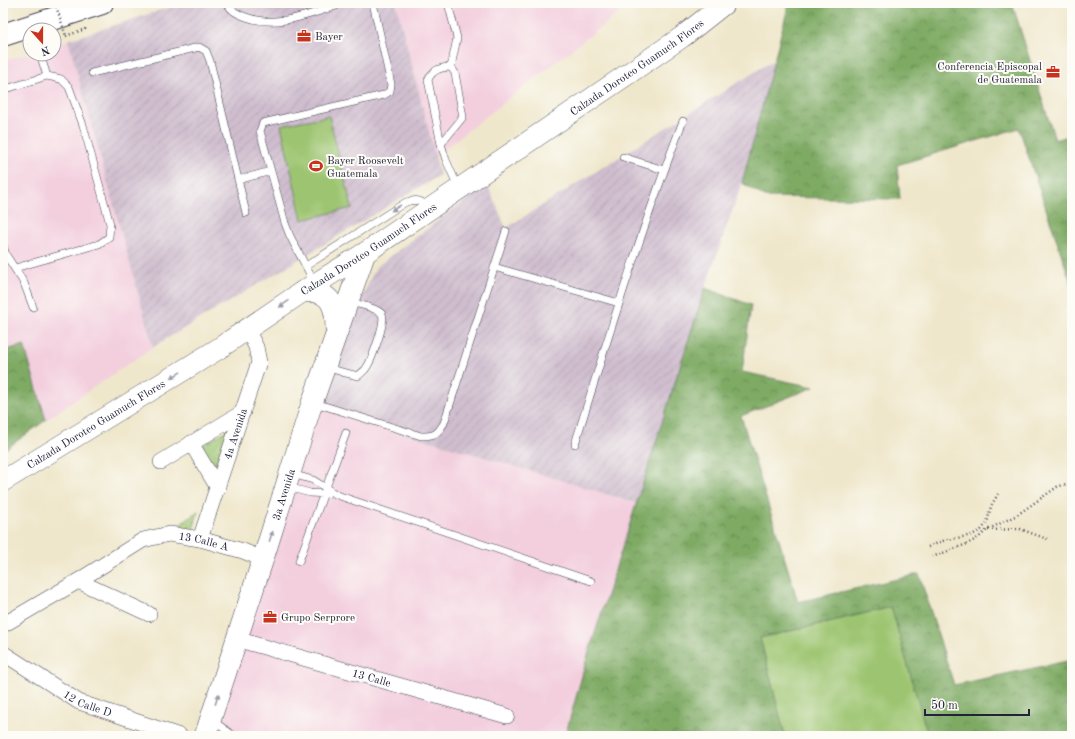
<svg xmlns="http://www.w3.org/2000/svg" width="1075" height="739" font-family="'Old Standard TT',serif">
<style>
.built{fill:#f3cfde}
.industrial{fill:url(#industrial-furrows)}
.grass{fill:#9dc571;stroke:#607456}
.forest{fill:url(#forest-crowns);stroke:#50664f}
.park{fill:url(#park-dots);stroke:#607456}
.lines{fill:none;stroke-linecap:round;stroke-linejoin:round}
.service-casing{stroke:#414051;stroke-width:8}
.minor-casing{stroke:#414051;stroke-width:16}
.secondary-casing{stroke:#414051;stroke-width:22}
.trunk-casing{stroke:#414051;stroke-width:24}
.path{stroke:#414051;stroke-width:2.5;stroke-dasharray:1 3;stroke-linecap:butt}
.service{stroke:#fff;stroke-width:7}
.minor{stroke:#fff;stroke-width:15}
.secondary{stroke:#fff;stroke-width:21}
.trunk{stroke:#fff;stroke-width:22}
.path-bridge{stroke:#414051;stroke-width:2.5;stroke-dasharray:1 3;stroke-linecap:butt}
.oneway{fill:#9c9ca7}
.labels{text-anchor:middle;stroke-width:4;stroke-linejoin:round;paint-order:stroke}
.poi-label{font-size:11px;fill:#22223b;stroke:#fdfcf7;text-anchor:start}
.street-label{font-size:11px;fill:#22223b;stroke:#fdfcf7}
</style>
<defs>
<pattern id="industrial-furrows" width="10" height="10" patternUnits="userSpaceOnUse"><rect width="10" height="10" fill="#cfbdce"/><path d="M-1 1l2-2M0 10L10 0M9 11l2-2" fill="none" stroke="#b1a2b2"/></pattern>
<pattern id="forest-crowns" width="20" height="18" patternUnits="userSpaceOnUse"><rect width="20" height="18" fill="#7eaa63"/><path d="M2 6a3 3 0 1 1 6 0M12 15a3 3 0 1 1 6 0" fill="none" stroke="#678a53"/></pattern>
<pattern id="park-dots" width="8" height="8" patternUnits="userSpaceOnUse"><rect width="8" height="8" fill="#9dc571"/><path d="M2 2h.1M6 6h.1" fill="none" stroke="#87a963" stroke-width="1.8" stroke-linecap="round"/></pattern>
</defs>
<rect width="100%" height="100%" fill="#fdfcf7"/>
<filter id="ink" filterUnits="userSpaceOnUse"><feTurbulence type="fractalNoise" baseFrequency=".025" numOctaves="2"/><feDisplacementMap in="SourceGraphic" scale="8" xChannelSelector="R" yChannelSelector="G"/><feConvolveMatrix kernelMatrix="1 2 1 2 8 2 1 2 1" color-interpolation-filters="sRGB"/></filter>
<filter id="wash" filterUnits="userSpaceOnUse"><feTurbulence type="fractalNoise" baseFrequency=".012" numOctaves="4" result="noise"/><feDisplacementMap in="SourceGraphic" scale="16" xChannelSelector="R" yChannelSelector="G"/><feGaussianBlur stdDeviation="0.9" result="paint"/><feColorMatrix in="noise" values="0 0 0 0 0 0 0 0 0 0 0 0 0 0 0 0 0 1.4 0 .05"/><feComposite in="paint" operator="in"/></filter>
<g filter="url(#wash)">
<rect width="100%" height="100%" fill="#efe7cb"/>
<path class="built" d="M396,3H632L435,156Z
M68,40L153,347L46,420L24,345L3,351V61L30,53V54H54V45Z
M311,405L636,503L587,658L565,736H215Z"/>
<path class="industrial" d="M183,3H396L440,175L153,347L68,40Z
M774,60L742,183L705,288L636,503L311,405L376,267L487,184L506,228Z"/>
<path class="grass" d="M329,116L352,208L302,220L281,125Z
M892,607L928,736H785L760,638Z"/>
<path class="forest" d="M789,3H1012L1055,140L1072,135V286L1019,128L897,165L900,199L765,197L742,183Z
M705,288L751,305L742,372L814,387L741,416L798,602L919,574L954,685L1072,660V736H928L891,607L760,638L785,736H565L587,658Z
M24,345L46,420L3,451V351Z"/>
<path class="park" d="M230,428L213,470L200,447Z
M198,511L193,531L177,527Z"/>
</g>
<g filter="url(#ink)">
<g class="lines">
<g class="service-casing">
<path id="service" d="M227,3C231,11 238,14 246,17C276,28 307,15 336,6L338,3
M448,3L457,38L451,67
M40,54L47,76
M92,73L199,47L206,51L210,61L246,213
M3,90L47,76L61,79L69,87L83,125L110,224L109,237L99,244L15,268
M441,144L463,117L455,73L451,67C441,67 432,70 428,80L441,144L446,160L458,187
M623,157L664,170
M238,180L271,171
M3,245L6,255L24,283L33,307
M306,266L406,202C417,199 420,200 428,207
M494,267L619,303
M314,282L290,236L285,223L260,131L263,123L384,95L390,91L391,84L373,3
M326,367L342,372L358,376C361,373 365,371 367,367C372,359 386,322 382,314C378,308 357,304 350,302
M315,403L421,436C434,436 437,435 444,423L506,231
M575,444C609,335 642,226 683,121
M292,474L313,480L337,495L591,581
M288,487L310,493L327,494
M299,561L346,433
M212,720L234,736"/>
</g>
<g class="minor-casing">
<g id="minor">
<path d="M191,443L218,488"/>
<path d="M161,462L243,412"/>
<path id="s1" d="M200,539L259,362L256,347L247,329"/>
<path d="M78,581L149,614"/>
<path id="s2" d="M3,625L78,581L143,540L169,534L200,539L243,551L263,559"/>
<path id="s3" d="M236,639L507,716"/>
<path id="s4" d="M3,653L79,702L180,736"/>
</g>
</g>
<g class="secondary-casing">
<g id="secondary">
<path d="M302,292C330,289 336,304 336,330"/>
<path id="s5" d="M3,481L218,349L302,292L365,253L682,37L725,3"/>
<path id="s6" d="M205,736L263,559L312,403L365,253"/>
</g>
</g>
<g class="trunk-casing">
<path id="trunk" d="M3,35L102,3"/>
</g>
<path class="path" d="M66,36L85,29L84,26
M988,530L1020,529L1047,539
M928,547L943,541L972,535L981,530L987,523L991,506L998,494
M932,557L967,544L978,538L987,530L1017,515L1057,487L1072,482"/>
<use href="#service" class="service"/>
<use href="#minor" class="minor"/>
<use href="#secondary" class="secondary"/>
<use href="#trunk" class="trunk"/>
<path class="path-bridge" d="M55,3L66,36"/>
</g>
<defs><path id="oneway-solid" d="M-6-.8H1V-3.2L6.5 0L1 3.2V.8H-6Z"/></defs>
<g class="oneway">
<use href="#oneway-solid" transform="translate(396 208) rotate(148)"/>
<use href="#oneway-solid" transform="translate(284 304) rotate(146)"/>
<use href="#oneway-solid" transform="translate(176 375) rotate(148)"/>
<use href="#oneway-solid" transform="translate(271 536) rotate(-73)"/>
<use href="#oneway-solid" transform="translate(217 699) rotate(-72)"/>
</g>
</g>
<defs>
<g id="office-bare" transform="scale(1.08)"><path d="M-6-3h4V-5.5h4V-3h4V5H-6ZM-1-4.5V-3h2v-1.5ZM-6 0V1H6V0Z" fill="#c8321e" stroke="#fdfcf7" stroke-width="2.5" paint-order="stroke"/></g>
<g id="stadium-bare" transform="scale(1.08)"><path d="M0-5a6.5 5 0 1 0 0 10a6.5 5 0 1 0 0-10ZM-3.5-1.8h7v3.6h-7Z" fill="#c8321e" stroke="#fdfcf7" stroke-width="2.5" paint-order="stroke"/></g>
</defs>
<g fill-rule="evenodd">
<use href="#office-bare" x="304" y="36"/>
<use href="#office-bare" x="1053" y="72"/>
<use href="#stadium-bare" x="316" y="166"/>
<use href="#office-bare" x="270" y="617"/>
</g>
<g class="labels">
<g class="poi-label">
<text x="315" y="40">Bayer</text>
<text x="1042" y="70" text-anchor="end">Conferencia Episcopal<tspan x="1042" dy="13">de Guatemala</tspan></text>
<text x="327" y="164">Bayer Roosevelt<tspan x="327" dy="13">Guatemala</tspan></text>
<text x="281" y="621">Grupo Serprore</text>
</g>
<g class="street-label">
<text dy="4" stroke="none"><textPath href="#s5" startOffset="757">Calzada Doroteo Guamuch Flores</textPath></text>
<text dy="4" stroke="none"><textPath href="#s5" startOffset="433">Calzada Doroteo Guamuch Flores</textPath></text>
<text dy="4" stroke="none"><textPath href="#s5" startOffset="109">Calzada Doroteo Guamuch Flores</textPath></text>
<text dy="4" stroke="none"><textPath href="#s1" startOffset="111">4a Avenida</textPath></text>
<text dy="4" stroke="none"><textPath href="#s6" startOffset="254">3a Avenida</textPath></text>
<text dy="4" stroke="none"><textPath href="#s2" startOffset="226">13 Calle A</textPath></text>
<text dy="4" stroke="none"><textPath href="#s3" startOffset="141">13 Calle</textPath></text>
<text dy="4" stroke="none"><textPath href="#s4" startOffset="99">12 Calle D</textPath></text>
</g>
</g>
<rect width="1075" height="739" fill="none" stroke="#fdfcf7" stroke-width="16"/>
<g transform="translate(42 42) rotate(159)"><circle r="19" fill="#fdfcf7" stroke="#a5a5ac"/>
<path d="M0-3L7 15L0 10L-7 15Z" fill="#c8321e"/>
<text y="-6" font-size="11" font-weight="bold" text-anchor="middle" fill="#22223b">N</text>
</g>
<path d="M925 709v6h104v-6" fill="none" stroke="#22223b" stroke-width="2"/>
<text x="931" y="709" font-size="12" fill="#22223b" stroke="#fdfcf7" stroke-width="3" paint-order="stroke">50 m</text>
</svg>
